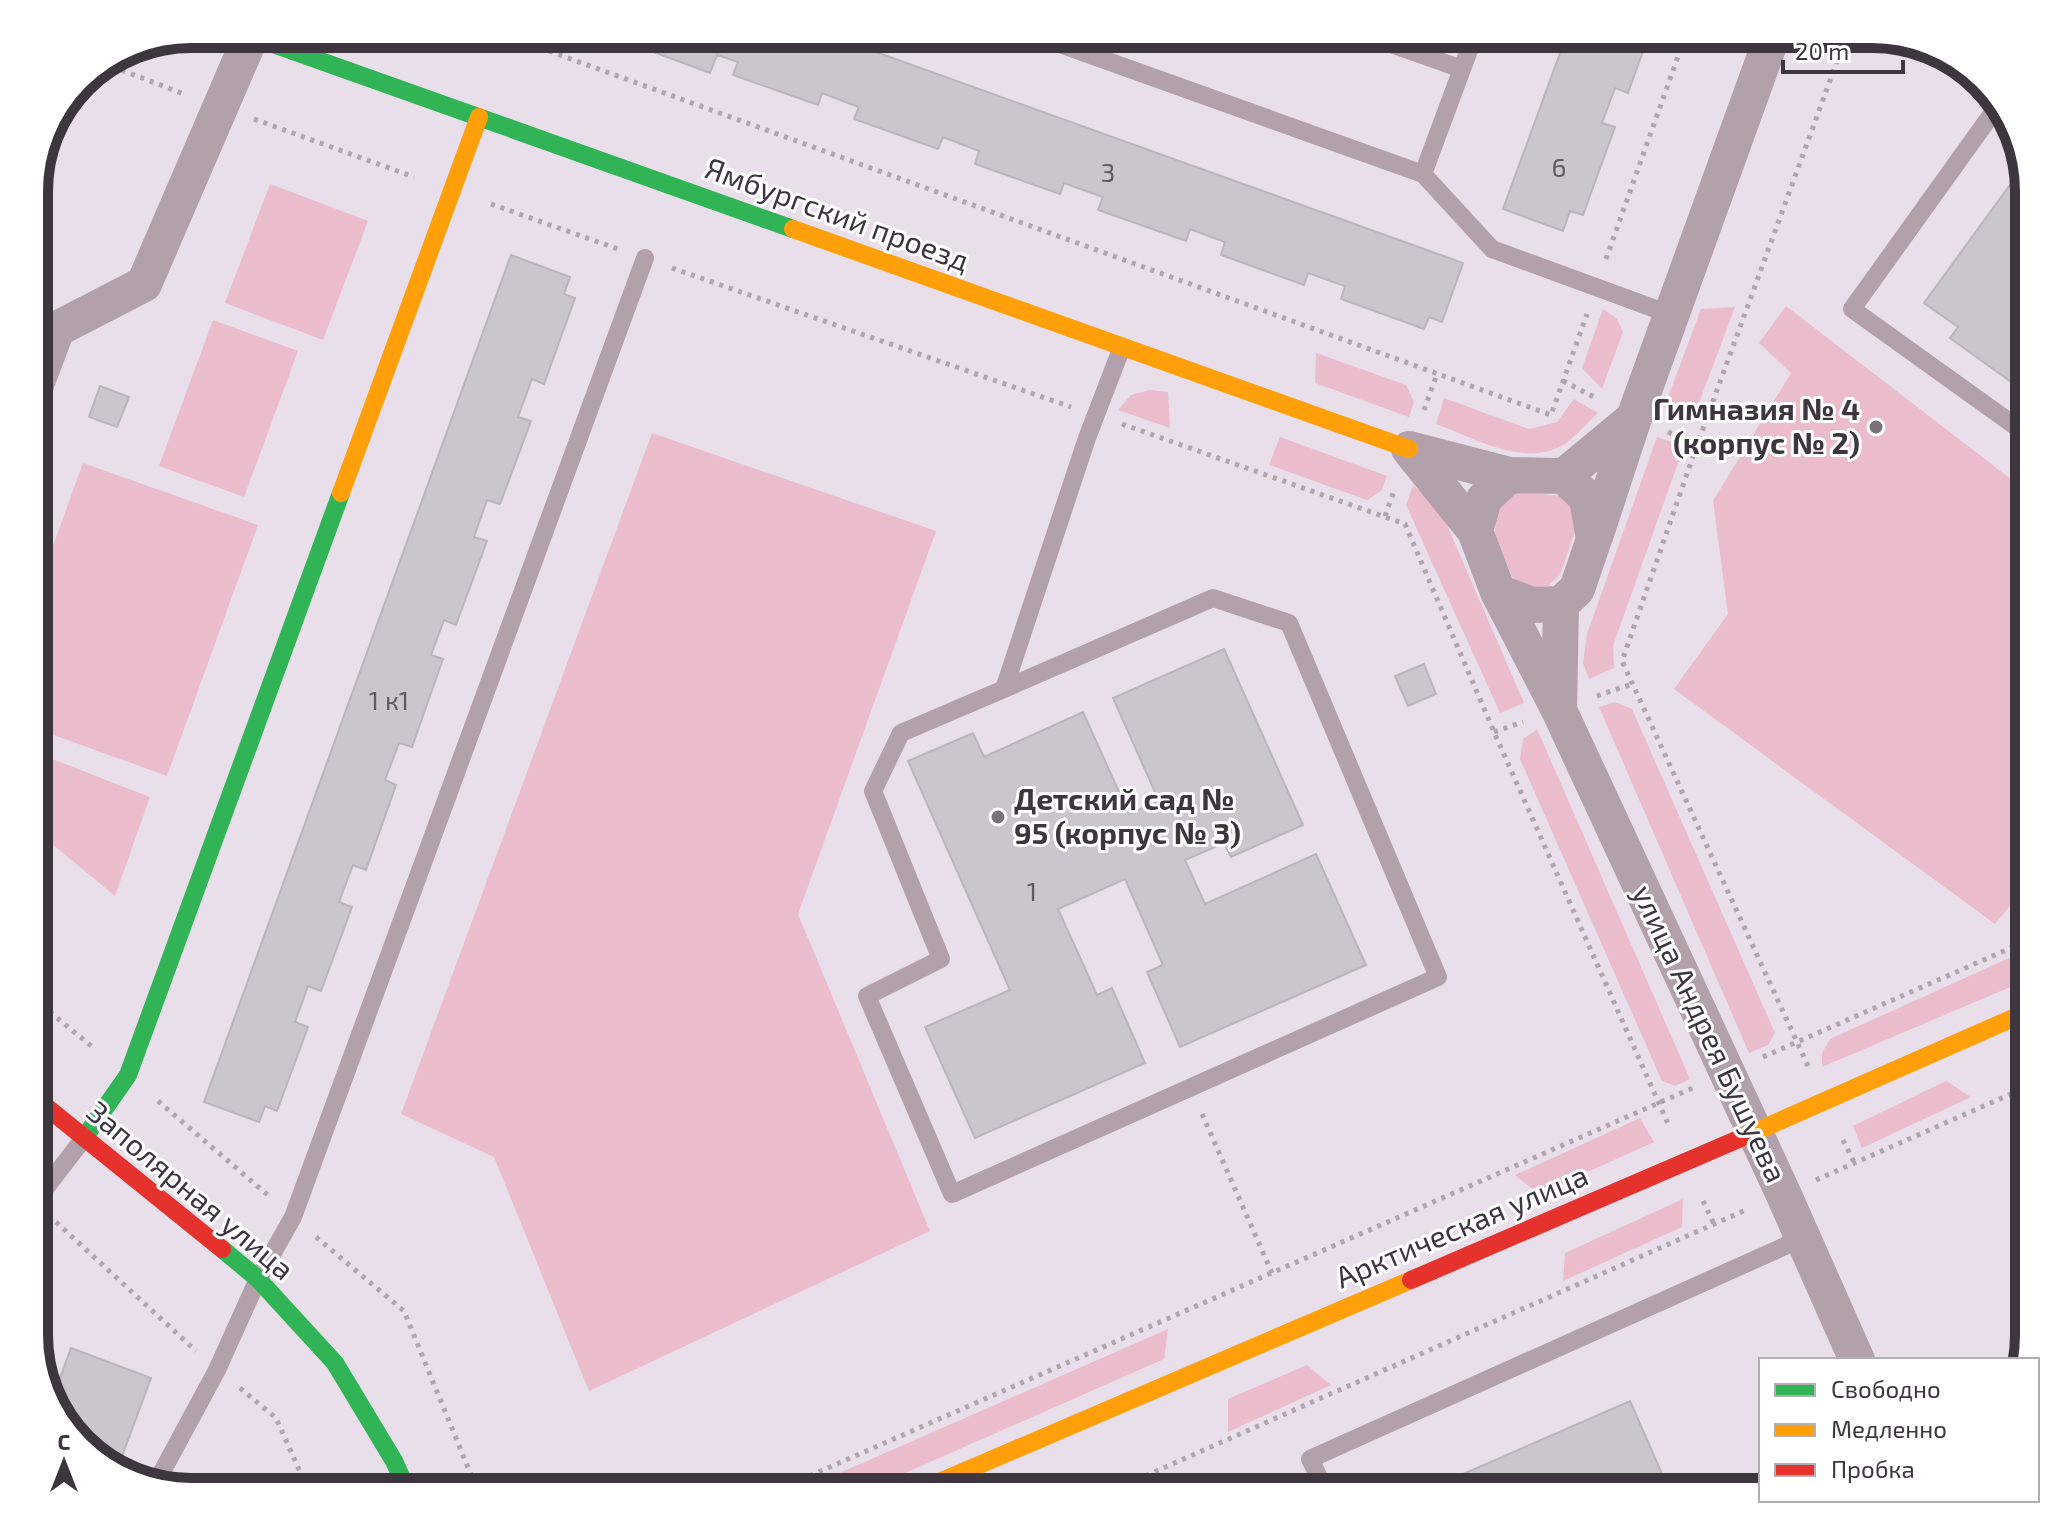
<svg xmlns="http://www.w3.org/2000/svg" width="2063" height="1526" font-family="'Exo 2',sans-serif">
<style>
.green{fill:#eabccc}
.building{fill:#cbc5ce;stroke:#bab4bd;stroke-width:2}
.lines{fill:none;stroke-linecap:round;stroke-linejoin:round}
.path{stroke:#b0a4ad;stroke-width:5;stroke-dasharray:4 6;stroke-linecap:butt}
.lane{stroke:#b2a0ab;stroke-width:18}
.street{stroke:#b2a0ab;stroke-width:36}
.fast{stroke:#30b455;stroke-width:18}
.slow{stroke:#ff9f0a;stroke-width:18}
.jam{stroke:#e5322d;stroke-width:18}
.poi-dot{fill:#7a717b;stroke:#fff;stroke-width:3}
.labels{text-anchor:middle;stroke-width:6;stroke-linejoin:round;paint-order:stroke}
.number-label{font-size:26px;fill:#615a63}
.street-label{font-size:30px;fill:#3e363f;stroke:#fff}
.poi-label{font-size:30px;font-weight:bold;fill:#3e363f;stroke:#fff;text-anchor:end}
.rim{fill:none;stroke:#3e363f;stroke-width:10}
</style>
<rect width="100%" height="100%" fill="#e9dfea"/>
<path class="green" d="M270,184L368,221L323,340L225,303Z
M1786,306L2029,493V883L1995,924L1674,689L1728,614L1713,501L1791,373L1759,343Z
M1735,307L1697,408L1686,417L1664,408L1701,309Z
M1603,309L1617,319L1623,332L1602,389L1582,368Z
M213,320L298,351L244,497L159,466Z
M1316,353L1406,385L1414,402L1409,417L1315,383Z
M1150,390L1168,392L1170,428L1118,410L1131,395Z
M1444,398L1529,429L1557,422L1574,399L1598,413C1587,423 1577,435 1566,443C1528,470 1472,437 1436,424Z
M652,433L936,531L798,914L930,1231L589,1391L494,1157L401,1114Z
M1280,437L1387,476L1381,491L1367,500L1269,465Z
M1657,437L1672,442L1679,460L1613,646L1614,668L1589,679L1583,663L1587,634Z
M83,463L258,525L167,776L34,728V598Z
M1413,485L1441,511L1524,703L1500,713L1406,505Z
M1517,492L1562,496L1572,506L1578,523L1560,575L1548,586L1528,588L1512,577L1495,535L1496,515L1503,501Z
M1615,702L1632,709L1775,1033L1768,1045L1749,1053L1599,707Z
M1537,729L1690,1079L1675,1086L1662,1081L1520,759L1523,739Z
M34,752L150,797L115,896L34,829Z
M2029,949V979L1822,1067V1053L1830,1039Z
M1946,1081L1971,1097L1862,1148L1853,1126Z
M1640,1118L1654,1142L1539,1194L1515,1175Z
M1683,1199L1682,1227L1563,1281L1565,1253Z
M1168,1329L1164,1359L862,1492L835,1475Z
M1307,1365L1331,1385L1228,1432V1399Z"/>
<path class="building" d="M605,34H725L710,73Z
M725,34H826L1463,263L1442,322L1429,317L1424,329L1341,299L1345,286L1308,273L1304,285L1221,255L1225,242L1190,229L1186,241L1098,210L1103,197L1064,183L1060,194L975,164L979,151L943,137L938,149L854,119L859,107L822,93L818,105L733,75L738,62L717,55Z
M1567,34H1649L1628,93L1615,88L1602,123L1615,127L1583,215L1570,211L1563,231L1503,209Z
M2023,167L2029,191V355L2010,381L1950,338L1958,327L1924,303Z
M511,255L570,277L564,294L575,298L544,384L532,379L518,417L531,421L500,504L487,500L474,537L487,541L456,625L444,620L431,655L443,659L412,747L399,743L385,780L396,785L366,870L353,865L339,902L352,907L321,991L308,986L295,1022L308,1027L277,1111L265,1106L259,1122L204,1102Z
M100,386L129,397L117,427L89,417Z
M1224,649L1303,825L1231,857L1224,843L1185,860L1205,904L1316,854L1366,965L1180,1047L1147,972L1163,965L1125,879L1058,909L1097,995L1112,988L1145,1063L975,1138L925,1027L1010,990L908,761L973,733L984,757L1083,712L1129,814L1159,801L1113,698Z
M1424,664L1436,694L1408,706L1395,676Z
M71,1348L151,1378L118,1467L95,1459L50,1405Z
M1630,1401L1670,1492H1422Z"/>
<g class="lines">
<path class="path" d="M502,34L1551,415L1587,314
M103,63L184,94
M254,119L414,177
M491,204L618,249
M1606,259L1686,34
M672,268L1071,407
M1563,381L1598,399
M1424,410L1437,374
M1122,424L1405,524L1494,732L1669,1126
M1668,432L1697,445
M1385,516L1394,491
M1597,696L1632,684
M1494,732L1523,722
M34,999L95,1049
M1763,1057L2029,940
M1808,1066L1622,661L1697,445L1847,34
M158,1101L269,1196
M1202,1114L1272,1273
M1843,1140L1855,1164
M1816,1180L2029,1086
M1703,1201L1714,1224
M56,1222L196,1351
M316,1237L404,1311L478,1492
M240,1388L276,1418L309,1492
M773,1492L1695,1087
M1109,1492L1748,1209"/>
<path class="lane" d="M1032,34L1423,174
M1363,34L1462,69L1475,34
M1462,69L1423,174L1492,249L1672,315
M1999,104L1852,309L2029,436
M1004,689L901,733L873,791L941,959L867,996L952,1194L1438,977L1289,623L1213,598L1004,689L1087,438L1122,347
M34,1203L84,1138
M157,1481L217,1370L258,1279L293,1217L645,258
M1326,1492L1310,1459L1803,1238"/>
<path class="street" d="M34,390L57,329L144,284L251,36
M1634,418L1773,34
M1564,476L1634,418L1595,537
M1475,531L1484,499L1509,475L1564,476L1587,498L1594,539L1577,589L1561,604L1532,605L1498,592L1475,531L1409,449L1509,475
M1498,592L1559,710L1561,604
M1559,710L1783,1193L1857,1360"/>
<path class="fast" d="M245,34L793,229
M84,1138L128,1075L341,493
M222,1249L258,1279L335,1363L394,1461L408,1492"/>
<path class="slow" d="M793,229L1409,449
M341,493L479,117
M1741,1138L2029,1011
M916,1492L1411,1280"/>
<path class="jam" d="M34,1097L222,1249
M1411,1280L1741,1138"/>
</g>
<g class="poi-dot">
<circle cx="1876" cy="427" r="8"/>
<circle cx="998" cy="817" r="8"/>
</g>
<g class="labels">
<g class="number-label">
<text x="1559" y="177">6</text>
<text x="1108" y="182">3</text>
<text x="389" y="710">1 к1</text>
<text x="1032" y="901">1</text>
</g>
<g class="street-label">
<text transform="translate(837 215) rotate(20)" y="10">Ямбургский проезд</text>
<text transform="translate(1709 1034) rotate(65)" y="10">улица Андрея Бушуева</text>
<text transform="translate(190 1191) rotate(40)" y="10">Заполярная улица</text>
<text transform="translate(1462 1227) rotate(-23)" y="10">Арктическая улица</text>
</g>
<g class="poi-label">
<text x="1860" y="420">Гимназия № 4<tspan x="1860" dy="34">(корпус № 2)</tspan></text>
<text x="1014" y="810" text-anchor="start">Детский сад №<tspan x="1014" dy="34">95 (корпус № 3)</tspan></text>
</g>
</g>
<path d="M0 0H2063V1526H0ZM191 48H1872A143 143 0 0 1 2015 191V1335A143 143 0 0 1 1872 1478H191A143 143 0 0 1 48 1335V191A143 143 0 0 1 191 48Z" fill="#fff" fill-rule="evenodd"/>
<path class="rim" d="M191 48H1872A143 143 0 0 1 2015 191V1335A143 143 0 0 1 1872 1478H191A143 143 0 0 1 48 1335V191A143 143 0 0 1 191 48Z"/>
<rect x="1759" y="1358" width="280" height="144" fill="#ffffff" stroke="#b2afb2" stroke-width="2"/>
<rect x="1775" y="1384" width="40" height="12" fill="#30b455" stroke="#b2afb2" stroke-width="2"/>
<text x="1831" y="1398" font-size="24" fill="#3e363f">Свободно</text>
<rect x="1775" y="1424" width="40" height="12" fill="#ff9f0a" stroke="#b2afb2" stroke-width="2"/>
<text x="1831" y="1438" font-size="24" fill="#3e363f">Медленно</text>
<rect x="1775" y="1464" width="40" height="12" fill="#e5322d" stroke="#b2afb2" stroke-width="2"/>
<text x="1831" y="1478" font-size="24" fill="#3e363f">Пробка</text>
<g transform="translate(64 1462)" stroke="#ffffff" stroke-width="6" paint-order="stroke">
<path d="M0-6L14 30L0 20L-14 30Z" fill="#3e363f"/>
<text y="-12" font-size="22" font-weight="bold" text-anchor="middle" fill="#3e363f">С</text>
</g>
<path d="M1783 60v12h120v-12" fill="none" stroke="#3e363f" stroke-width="4"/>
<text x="1795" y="60" font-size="24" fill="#3e363f" stroke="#ffffff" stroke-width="6" paint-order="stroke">20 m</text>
</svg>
